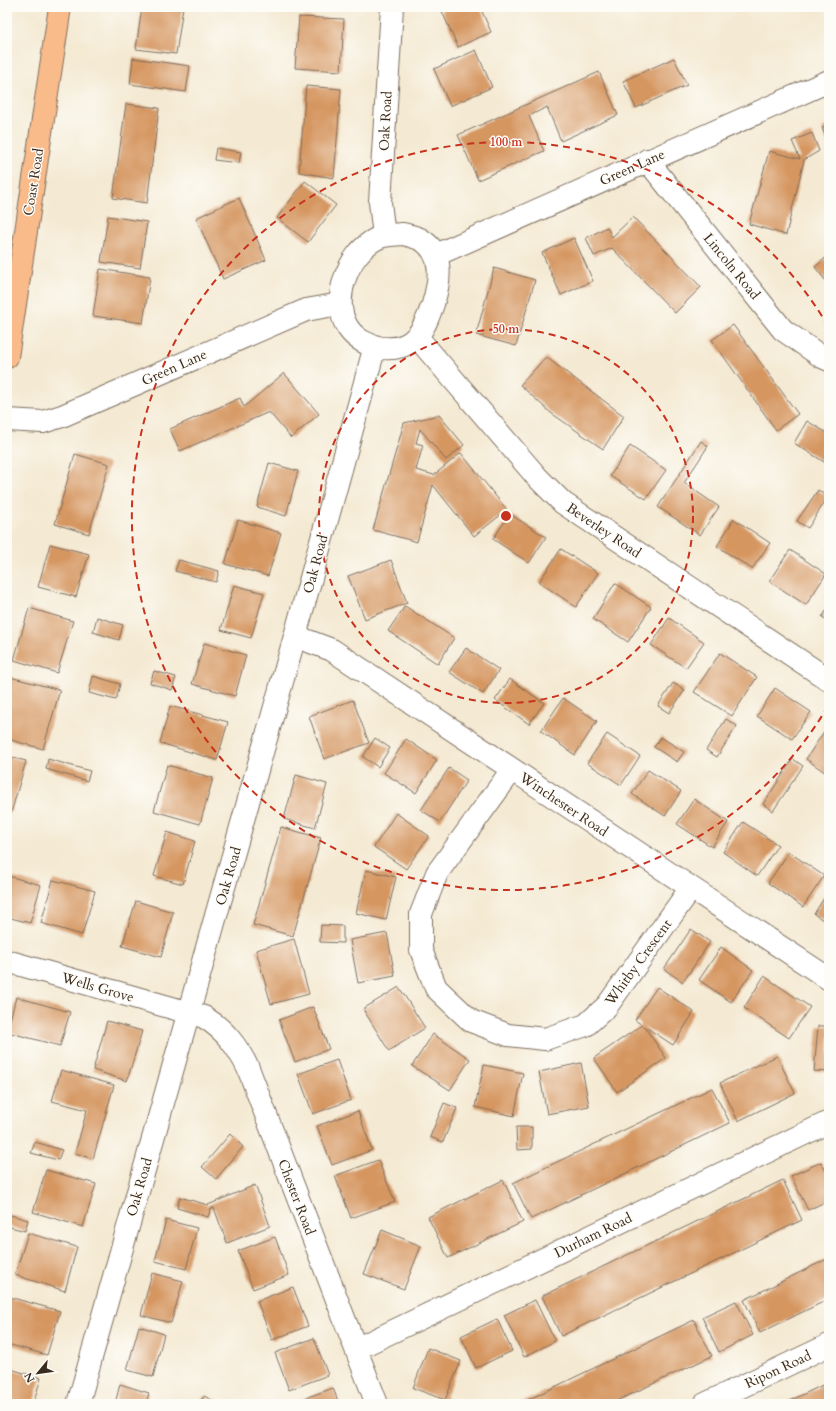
<svg xmlns="http://www.w3.org/2000/svg" width="836" height="1411" font-family="Cardo,serif">
<style>
.building{fill:#d59661}
.lines{fill:none;stroke-linecap:round;stroke-linejoin:round}
.street-casing{stroke:#7c6d5d;stroke-width:24}
.primary-casing{stroke:#7c6d5d;stroke-width:24}
.street{stroke:#fff;stroke-width:22}
.primary{stroke:#fabb8b;stroke-width:22}
.ring{fill:none;stroke:#c8321e;stroke-width:2;stroke-dasharray:7 5}
.labels{text-anchor:middle;stroke-width:3;stroke-linejoin:round;paint-order:stroke}
.street-label{font-size:14px;fill:#3b2a1e;stroke:#fdfcf7}
.centre{fill:#c8321e;stroke:#fdfcf7;stroke-width:2}
.ring-label{font-size:12px;text-anchor:middle;font-weight:bold;fill:#c8321e;stroke:#fdfcf7;stroke-width:3;stroke-linejoin:round;paint-order:stroke}
</style>
<rect width="100%" height="100%" fill="#fdfcf7"/>
<filter id="ink" filterUnits="userSpaceOnUse"><feTurbulence type="fractalNoise" baseFrequency=".025" numOctaves="2"/><feDisplacementMap in="SourceGraphic" scale="8" xChannelSelector="R" yChannelSelector="G"/><feConvolveMatrix kernelMatrix="1 2 1 2 8 2 1 2 1" color-interpolation-filters="sRGB"/></filter>
<filter id="wash" filterUnits="userSpaceOnUse"><feTurbulence type="fractalNoise" baseFrequency=".012" numOctaves="4" result="noise"/><feDisplacementMap in="SourceGraphic" scale="16" xChannelSelector="R" yChannelSelector="G"/><feGaussianBlur stdDeviation="0.9" result="paint"/><feColorMatrix in="noise" values="0 0 0 0 0 0 0 0 0 0 0 0 0 0 0 0 0 1.4 0 .05"/><feComposite in="paint" operator="in"/></filter>
<g filter="url(#wash)">
<rect width="100%" height="100%" fill="#f4e9d2"/>
<g id="blocks">
<path class="building" d="M142,7H183L176,54L136,49Z
M440,7H480L491,32L458,47Z
M299,17L344,19L341,71L295,68Z
M476,50L492,87L450,106L434,69Z
M133,58L190,66L186,92L130,84Z
M674,58L687,85L636,108L623,81Z
M599,72L618,115L561,141L547,107L529,116L544,151L478,180L458,135Z
M306,86L341,89L334,178L299,172Z
M126,104L159,108L147,203L113,198Z
M829,125V145L822,128Z
M812,133L819,151L804,160L786,235L749,224L769,151L800,159L792,141Z
M216,148L241,152L239,163L214,160Z
M305,181L336,205L308,242L277,218Z
M239,198L266,260L223,279L196,218Z
M108,216L147,222L140,268L101,262Z
M633,217L701,287L675,313L612,248L594,256L586,238L607,227L612,237Z
M574,238L593,281L561,295L542,253Z
M829,255V285L815,267Z
M494,268L535,280L516,346L476,335Z
M100,269L150,277L143,323L93,316Z
M733,325L798,414L776,430L712,340Z
M546,357L624,416L603,449L551,413L520,385Z
M284,373L319,414L291,438L269,412L180,451L170,429L240,398L244,407Z
M439,415L464,445L446,460L420,429L416,443L423,445L416,470L434,475L461,453L507,510L474,536L433,485L417,542L373,530L404,423Z
M807,421L829,434V465L794,443Z
M701,441L708,446L684,483L719,507L700,535L658,507Z
M630,446L666,470L646,499L610,476Z
M75,454L109,464L89,534L55,524Z
M269,463L298,471L286,516L257,507Z
M818,490L828,497L808,528L797,521Z
M510,514L546,537L529,563L493,539Z
M734,519L770,543L752,569L717,546Z
M238,520L281,533L268,576L225,564Z
M50,544L89,554L76,597L38,587Z
M561,549L598,573L576,607L539,582Z
M790,550L826,574L806,605L769,581Z
M179,560L219,571L216,582L175,571Z
M391,560L407,603L365,619L348,576Z
M615,583L651,607L628,642L593,619Z
M234,585L264,593L251,638L221,630Z
M405,606L454,638L438,664L388,631Z
M829,607V621L822,617Z
M29,608L73,621L57,673L14,660Z
M97,617L123,625L119,640L93,632Z
M669,618L704,642L686,668L651,645Z
M204,643L246,655L235,696L192,684Z
M466,648L499,670L483,694L449,672Z
M720,653L757,677L732,716L694,692Z
M154,671L176,677L172,690L150,683Z
M93,676L120,684L116,700L89,693Z
M10,677L60,690L43,749L7,739V689Z
M510,679L544,703L529,724L495,700Z
M673,683L685,690L669,713L658,706Z
M775,688L811,712L792,739L757,716Z
M563,698L597,721L575,755L541,731Z
M353,700L369,743L324,759L309,716Z
M170,706L228,722L217,760L160,743Z
M726,719L737,726L717,757L706,750Z
M829,724V775L806,759Z
M607,734L640,756L621,785L587,763Z
M661,737L684,752L677,762L654,747Z
M375,738L390,748L378,767L363,757Z
M406,739L437,760L416,793L384,773Z
M7,756L26,761L11,813L7,812Z
M48,759L90,771L87,781L46,769Z
M793,759L803,766L773,811L763,804Z
M167,765L213,778L200,824L154,811Z
M449,768L467,780L440,822L421,810Z
M648,770L681,791L665,816L632,794Z
M296,775L327,784L315,828L284,819Z
M694,799L728,822L712,847L677,824Z
M396,813L429,836L406,869L374,847Z
M743,822L778,845L757,876L723,852Z
M281,827L321,838L293,936L253,925Z
M167,832L195,841L183,884L154,876Z
M789,852L824,876L803,907L768,883Z
M366,870L396,877L386,920L356,913Z
M8,876L41,885L30,923L7,917Z
M53,880L95,891L82,935L41,923Z
M829,890V924L814,914Z
M136,901L173,912L161,957L122,946Z
M321,925L343,926V943L320,942Z
M691,929L710,942L683,982L664,969Z
M387,933L395,976L358,983L350,940Z
M294,939L309,994L271,1004L256,950Z
M721,947L753,970L731,1002L699,980Z
M764,976L810,1007L789,1038L744,1008Z
M399,987L425,1028L389,1051L363,1009Z
M657,987L694,1012L673,1045L644,1026L666,1058L617,1092L594,1058L642,1025L635,1020Z
M16,997L70,1012L60,1046L7,1032Z
M313,1007L329,1049L295,1062L279,1020Z
M107,1021L142,1031L127,1081L93,1070Z
M818,1026H829V1072L814,1071Z
M433,1034L470,1059L450,1090L412,1066Z
M777,1056L795,1093L738,1121L720,1083Z
M337,1060L351,1100L313,1114L298,1074Z
M581,1063L589,1106L547,1114L539,1072Z
M484,1065L523,1073L514,1116L475,1107Z
M61,1070L114,1085L93,1159L75,1153L87,1110L52,1101Z
M712,1088L730,1123L531,1219L513,1183Z
M444,1103L457,1108L443,1142L430,1137Z
M358,1111L372,1150L332,1165L317,1126Z
M516,1127H532V1149L517,1150Z
M230,1134L243,1147L216,1179L202,1167Z
M35,1142L62,1150L58,1160L31,1153Z
M378,1160L395,1202L351,1218L335,1176Z
M821,1162L829,1177V1200L808,1210L791,1176Z
M46,1170L96,1184L83,1227L33,1212Z
M503,1180L523,1222L448,1258L428,1217Z
M783,1180L802,1220L561,1336L542,1296Z
M255,1185L270,1226L227,1243L214,1208H211L208,1217L177,1208L180,1197L208,1205Z
M7,1214L28,1220L25,1231L7,1226Z
M166,1220L197,1228L186,1269L155,1261Z
M382,1230L421,1246L404,1289L364,1274Z
M28,1233L77,1247L65,1291L15,1275Z
M275,1237L289,1275L253,1289L238,1251Z
M829,1258V1299L760,1333L744,1300Z
M152,1273L183,1281L171,1323L141,1315Z
M293,1287L308,1326L272,1340L257,1301Z
M9,1297L60,1311L47,1355L7,1344V1304Z
M535,1300L555,1341L524,1357L504,1315Z
M736,1301L753,1335L719,1352L702,1317Z
M497,1319L512,1351L476,1368L461,1336Z
M694,1320L712,1356L610,1404H519Z
M139,1326L164,1334L153,1377L127,1370Z
M314,1338L328,1375L289,1390L275,1353Z
M428,1348L461,1361L445,1400L413,1388Z
M7,1368L41,1378L33,1404H7Z
M829,1382V1404H783Z
M120,1384L149,1393L146,1404H115Z
M333,1388L339,1404H294V1402Z
M204,1396L220,1404H199Z"/>
</g>
</g>
<g filter="url(#ink)">
<use href="#blocks" fill-opacity="0" stroke="#7c6d5d" stroke-width="1"/>
<g class="lines">
<g class="street-casing">
<path id="street" d="M647,160L783,330L822,357L829,360
M403,234C408,235 415,237 420,239C445,253 440,281 433,304C429,315 425,327 417,336C399,357 362,349 348,328C330,301 348,253 376,239C384,234 394,235 403,234Z
M384,236L380,202L392,7
M436,255L829,81
M417,337L537,477L563,503L829,680
M7,420L43,422L62,416L306,310L340,304
M295,636L332,650L829,979
M512,770L437,873L421,914V950L436,988L471,1021L508,1035L545,1039L586,1025L607,1006L691,888
M7,961L204,1017C225,1030 237,1046 248,1068L377,1404
M356,1349L829,1122
M78,1404L295,636L375,346
M705,1404L829,1345"/>
</g>
<g class="primary-casing">
<path id="primary" d="M7,357L60,7"/>
</g>
<use href="#street" class="street"/>
<use href="#primary" class="primary"/>
</g>
</g>
<g class="ring">
<circle cx="506" cy="516" r="187"/>
<path d="M828 706A374 374 0 1 1 828 326"/>
</g>
<g class="labels">
<g class="street-label">
<text transform="translate(385 121) rotate(-87)" y="5">Oak Road</text>
<text transform="translate(632 167) rotate(-24)" y="5">Green Lane</text>
<text transform="translate(33 182) rotate(-81)" y="5">Coast Road</text>
<text transform="translate(732 266) rotate(51)" y="5">Lincoln Road</text>
<text transform="translate(174 367) rotate(-24)" y="5">Green Lane</text>
<text transform="translate(604 530) rotate(34)" y="5">Beverley Road</text>
<text transform="translate(315 564) rotate(-75)" y="5">Oak Road</text>
<text transform="translate(564 804) rotate(34)" y="5">Winchester Road</text>
<text transform="translate(228 876) rotate(-74)" y="5">Oak Road</text>
<text transform="translate(638 962) rotate(-54)" y="5">Whitby Crescent</text>
<text transform="translate(98 987) rotate(16)" y="5">Wells Grove</text>
<text transform="translate(139 1187) rotate(-74)" y="5">Oak Road</text>
<text transform="translate(297 1197) rotate(69)" y="5">Chester Road</text>
<text transform="translate(593 1235) rotate(-26)" y="5">Durham Road</text>
<text transform="translate(778 1369) rotate(-25)" y="5">Ripon Road</text>
</g>
</g>
<circle cx="506" cy="516" r="6" class="centre"/>
<g class="ring-label">
<text x="506" y="146">100 m</text>
<text x="506" y="333">50 m</text>
</g>
<rect width="836" height="1411" fill="none" stroke="#fdfcf7" stroke-width="24"/>
<g transform="translate(38 1373) rotate(241)" stroke="#fdfcf7" stroke-width="3" paint-order="stroke">
<path d="M0-3L7 15L0 10L-7 15Z" fill="#3b2a1e"/>
<text y="-6" font-size="11" font-weight="bold" text-anchor="middle" fill="#3b2a1e">N</text>
</g>
</svg>
